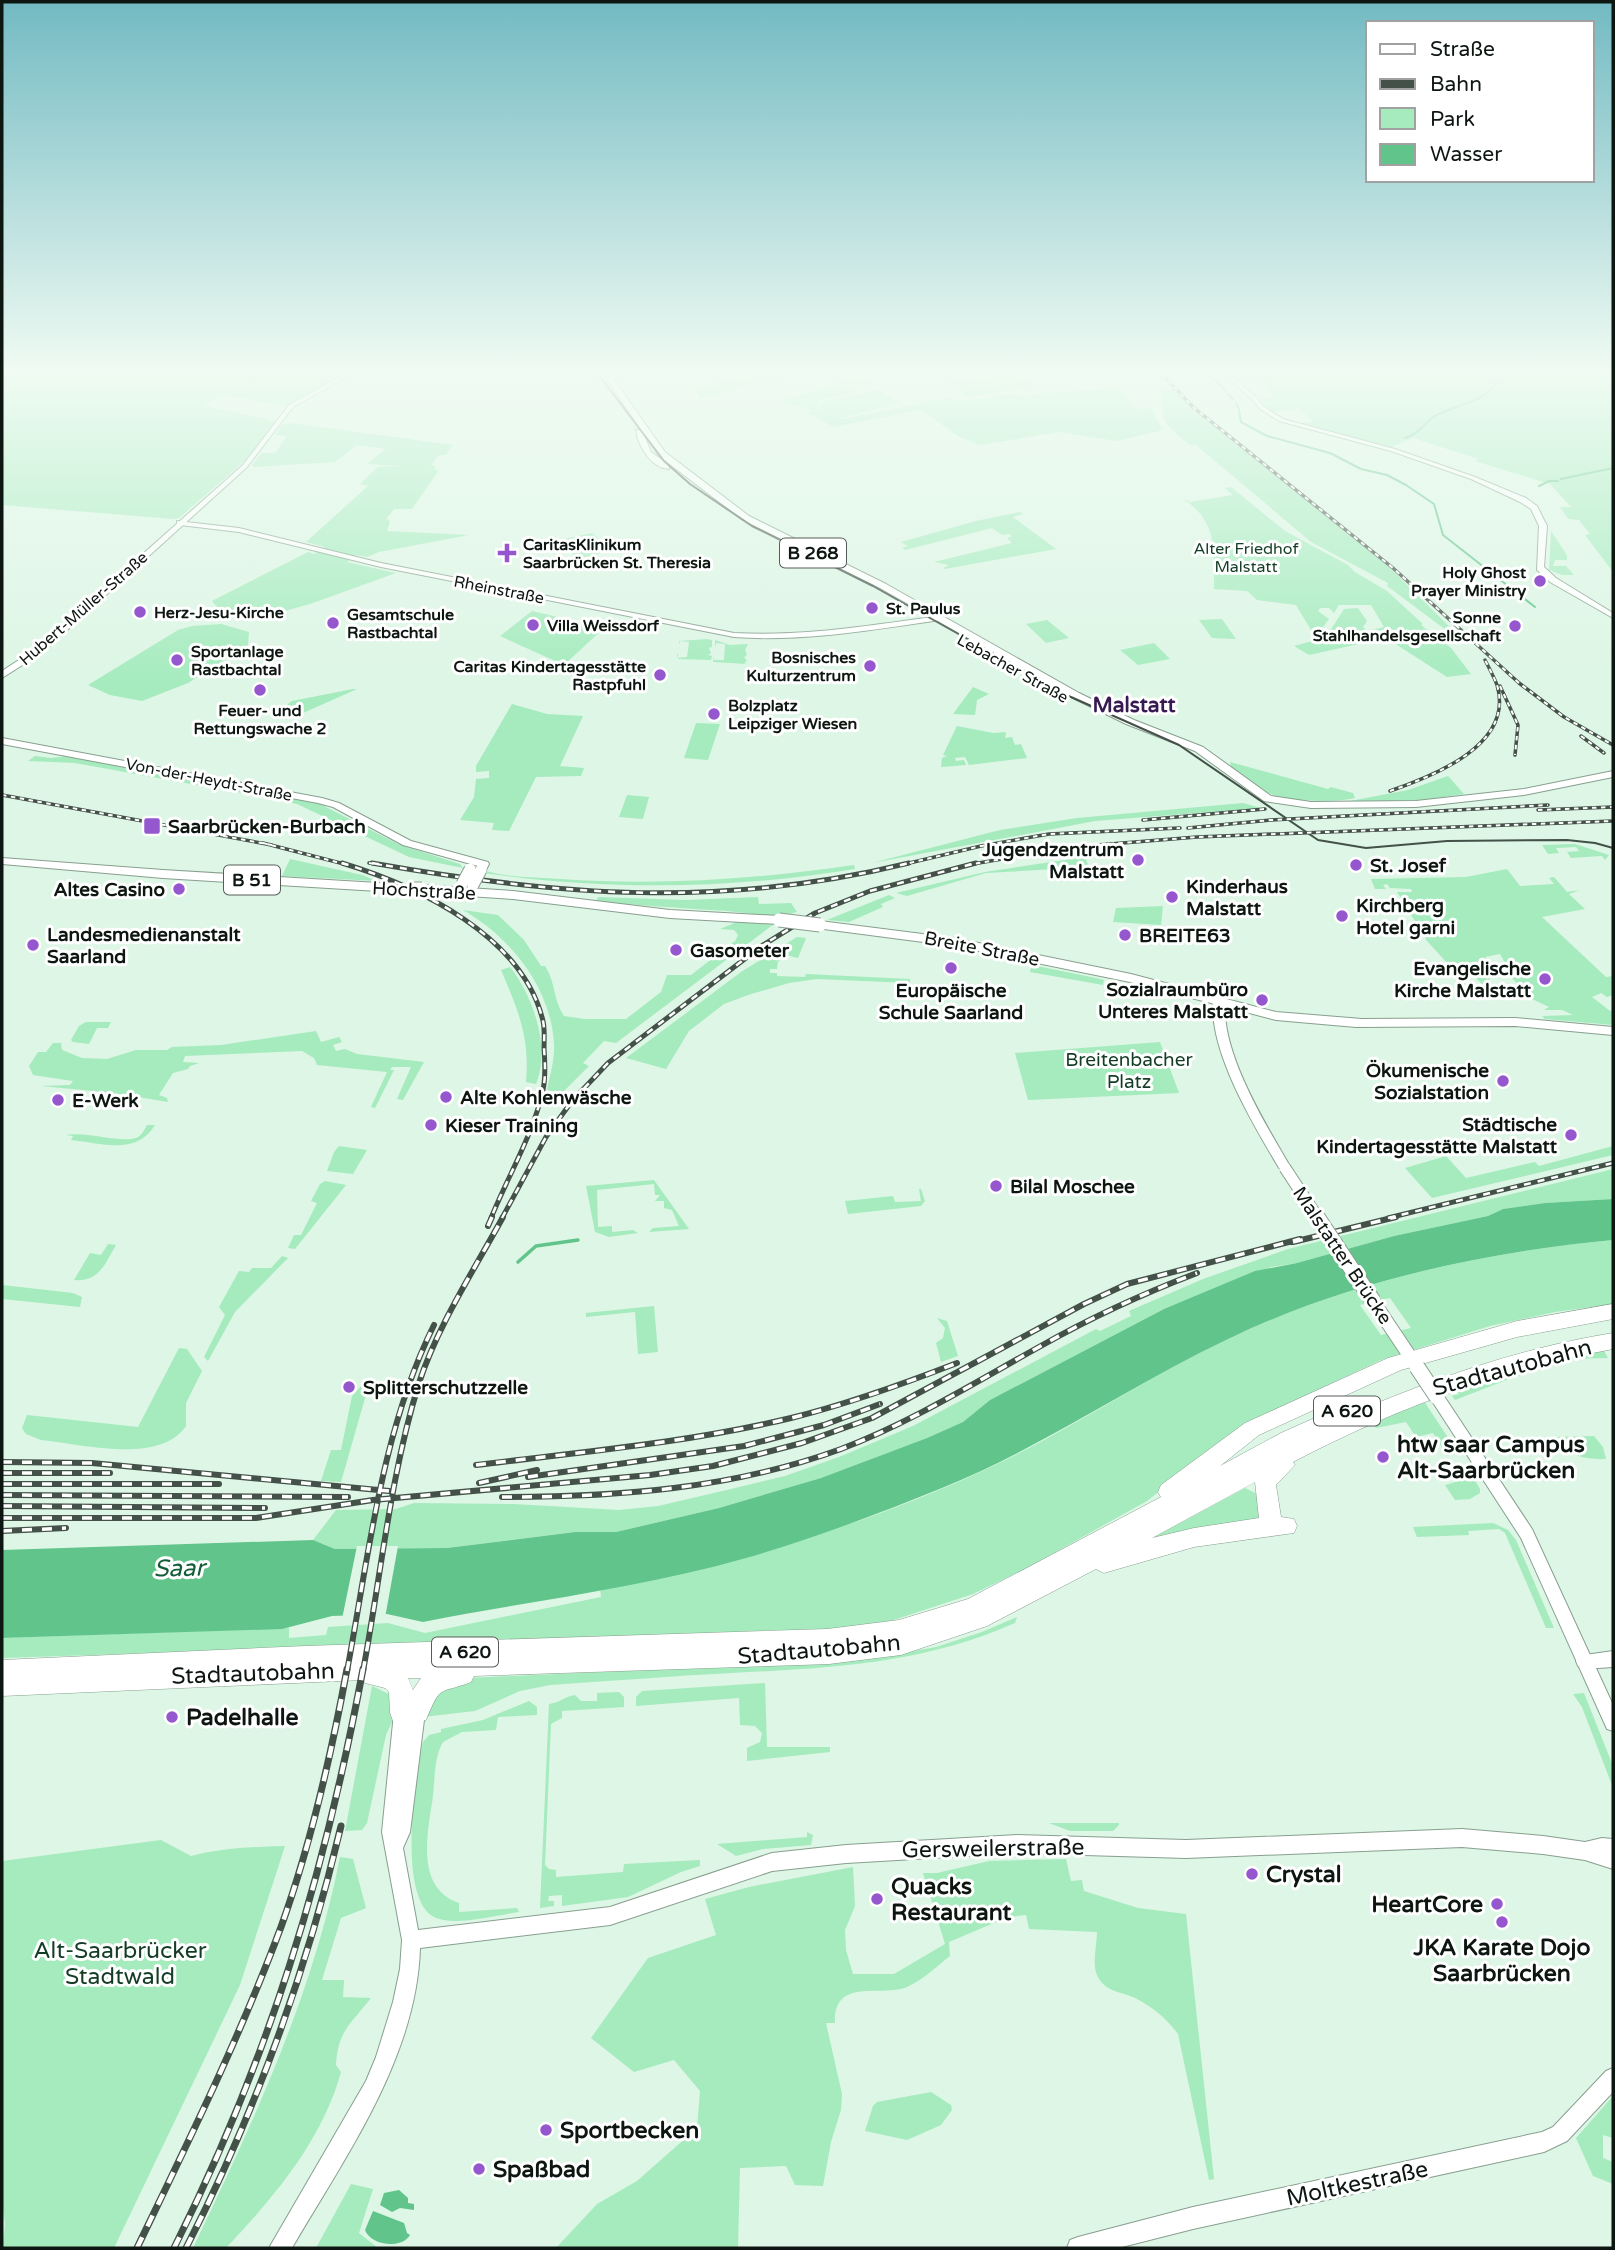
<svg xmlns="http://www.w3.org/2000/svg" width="1615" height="2250" font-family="'Varela Round',sans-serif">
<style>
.green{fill:#a5ebbe;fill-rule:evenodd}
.water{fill:#61c48a}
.pier{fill:#ddf6e5}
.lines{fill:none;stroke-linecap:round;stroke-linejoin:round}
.stream-far1{stroke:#61c48a;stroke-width:2}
.stream{stroke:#61c48a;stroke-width:3.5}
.tertiary-casing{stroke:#889f8f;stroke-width:2}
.secondary-casing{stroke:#889f8f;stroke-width:2}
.primary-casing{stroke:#889f8f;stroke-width:2}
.motorway-casing{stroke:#889f8f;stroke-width:1}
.tertiary{fill:#fff;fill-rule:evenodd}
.secondary{fill:#fff;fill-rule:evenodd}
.primary{fill:#fff;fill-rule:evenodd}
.motorway{fill:#fff;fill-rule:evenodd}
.tram{stroke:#445148;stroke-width:2}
.rail-far3-casing{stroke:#445148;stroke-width:3.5}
.rail-far2-casing{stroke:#445148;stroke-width:5}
.rail-far1-casing{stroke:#445148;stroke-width:6}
.rail-casing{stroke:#445148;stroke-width:7}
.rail-far3{stroke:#fff;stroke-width:2;stroke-dasharray:4.5;stroke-linecap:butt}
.rail-far2{stroke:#fff;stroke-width:2.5;stroke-dasharray:7;stroke-linecap:butt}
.rail-far1{stroke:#fff;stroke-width:3.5;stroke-dasharray:10;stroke-linecap:butt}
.rail{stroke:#fff;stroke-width:4.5;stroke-dasharray:12;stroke-linecap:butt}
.secondary-bridge-far1-casing{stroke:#889f8f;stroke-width:13;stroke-linecap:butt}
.secondary-bridge-casing{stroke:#889f8f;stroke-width:17;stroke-linecap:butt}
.primary-bridge-casing{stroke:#889f8f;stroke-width:15;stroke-linecap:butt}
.secondary-bridge-far1{stroke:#fff;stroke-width:11}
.secondary-bridge{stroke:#fff;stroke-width:15}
.primary-bridge{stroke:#fff;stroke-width:13}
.poi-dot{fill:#9557ce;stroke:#fff;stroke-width:2.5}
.labels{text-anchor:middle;stroke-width:6;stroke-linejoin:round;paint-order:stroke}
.far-poi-label{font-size:16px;font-weight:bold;fill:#0e1611;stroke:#fff;text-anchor:start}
.far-park-label{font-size:16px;fill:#133d26;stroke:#fff}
.far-street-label{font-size:16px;fill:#0e1611;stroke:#fff}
.shield{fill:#fff;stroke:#565c58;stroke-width:2}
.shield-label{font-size:18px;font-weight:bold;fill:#0e1611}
.poi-label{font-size:19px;font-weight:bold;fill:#0e1611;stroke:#fff;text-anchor:start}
.street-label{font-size:19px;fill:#0e1611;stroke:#fff}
.park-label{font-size:19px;fill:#133d26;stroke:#fff}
.far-district-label{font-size:21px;font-weight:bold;fill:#381a52;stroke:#fff}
.near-street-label{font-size:23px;fill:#0e1611;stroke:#fff}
.near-poi-label{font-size:23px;font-weight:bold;fill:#0e1611;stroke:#fff;text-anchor:start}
.near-park-label{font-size:23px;fill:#133d26;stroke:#fff}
.near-water-label{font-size:24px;font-style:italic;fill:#135d38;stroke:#fff}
</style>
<rect width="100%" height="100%" fill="#ddf6e5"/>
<path class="green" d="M2,374H346L288,406L221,395L204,406L276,421L246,460L179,518L173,519L2,505Z
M762,374H790L700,398L693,388Z
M1003,374H1018L1033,388L1031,390L1023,386L1022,388L970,397L950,384Z
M1246,374H1613V572L1585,535L1590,534L1579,520L1568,519L1560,507H1571L1550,484L1475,461L1479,459L1413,438L1391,447L1300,424L1313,421L1299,409L1271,412L1261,399L1275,396L1267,390L1269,388Z
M858,377L871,383L851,387L858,391L811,402L820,401L816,408L823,412L818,407L823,401L879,390L900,403L837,419H841L950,398C977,409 1007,384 1032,399L1030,394L1117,388L1137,409L1150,407L1163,430L1117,441L1059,432L980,445L958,436L921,410L833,427L808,413L811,410C801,406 790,406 779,402Z
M1161,388L1173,389L1384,562L1464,641L1462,642L1387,586L1388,583L1311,542L1196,445H1190C1162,423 1163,423 1161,388Z
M291,423L453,445L446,455H439L431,465L436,466L434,470H439L412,509H394L386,519L390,521L387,531L469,535L379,552L367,557L356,555L347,562L396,573L313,603L264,617L221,612L212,601L308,552L314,554L325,547L306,542L368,486L360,484L378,467L400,466L367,464L386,449L357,445L335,462L254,467L252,465L262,453H275L287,436L275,435L283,424Z
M1231,487L1285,531L1348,565L1355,572L1387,591L1423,624L1421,625L1451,648L1471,674L1447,677L1386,638L1309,655L1294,646L1326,637L1344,609L1358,608L1367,621L1363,627L1367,631L1384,627L1371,605H1339L1334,613L1329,608H1320L1318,611L1329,619L1320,631L1314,635L1296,605L1257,600L1247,591L1214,589C1214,551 1218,521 1183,499L1190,502L1233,495L1225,488Z
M1020,512L1023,514L1013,517L1056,549L945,569L943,568L949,565L934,562L1012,543L1007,538L1012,536L1009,534L1002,535L992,528L905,550L902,548L908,546L901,542L976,521Z
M1551,531L1567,555V560H1555L1553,566H1566L1574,575H1562L1549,570Z
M592,533L611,549L581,560L555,541Z
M532,611L604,628L564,665L500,636Z
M1222,619L1236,639L1212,638L1199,620Z
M1047,620L1069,638L1046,643L1026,624Z
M221,624L249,632L248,645L188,683L142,701L110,695L88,685L178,630L192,626Z
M707,639L712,640V647L709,648L711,653L708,655L712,656L711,660L678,659L677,655L678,653V658L687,657L689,642L680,641L679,645V641Z
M715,640L730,645L748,644L745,650L747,655L744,657L747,661L744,663L747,664L713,662L714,656V660H724L725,644L716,643L715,648Z
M1154,643L1170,659L1138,665L1120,650Z
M973,687L989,694L977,700L975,715L953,714Z
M353,689H357L303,713L295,715L278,712L292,701Z
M512,704L547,714L583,716L560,766L584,768L581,776L536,777L509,831L492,830L494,823L460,820L474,797L476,779L489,778V771L476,772V766Z
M696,723L720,724L708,760L684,758Z
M957,726L993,733L1006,732L1005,738L1012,737L1015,745L1021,744L1027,758L969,765L965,757L955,758L956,761L964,760L966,765L941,767L942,758L947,756L943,755Z
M35,756L51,758L68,756L228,786L224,790L75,763L28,761Z
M1230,762L1328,789L1331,787L1353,793L1355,798C1333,803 1282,802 1262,790C1251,784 1241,775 1231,767Z
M1448,776L1464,794L1416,801L1345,802L1408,790Z
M231,786L320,804L398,844L460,864L463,868L409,857L297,804L227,790Z
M627,795L649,797L643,819L619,817Z
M1243,803L1261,808L1095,821L872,863L1000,830L1077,818Z
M1575,844L1609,855L1605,860L1602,856L1571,858L1567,852L1579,851L1576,847L1556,848L1559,853L1548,854L1542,845Z
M1085,857L1089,867L986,873L907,896L896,893L985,872Z
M290,859L362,875L377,881L282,876Z
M854,865L855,869C733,889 607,891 484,873L486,871C510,878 536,877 560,879C658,886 757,879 854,865Z
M1507,869L1520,886L1554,884L1549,878L1554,877L1567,892L1580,890L1569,894L1585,909L1542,917L1606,977L1613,976V995L1607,997L1601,993L1592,997L1610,1011L1613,1010V1025L1545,1019L1542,1016L1573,1015L1562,1010H1544L1549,1007L1532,999L1510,976L1512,975L1500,954L1485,957L1496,969L1484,971L1490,979L1482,984L1470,973L1458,975L1427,941L1397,892H1412L1411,889L1390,888L1387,884L1383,885L1386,889H1375L1371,879L1466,877Z
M889,895L895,898L881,904L883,907L849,922L827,920Z
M598,897L686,900L758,897L759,904L791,903L797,912C776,919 748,913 727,911C683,908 640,906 596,901Z
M1163,906L1161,925L1113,922L1116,908Z
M463,910L498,915L524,940L541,966H545C556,983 553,1000 564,1016L585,1019H626L661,992L667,975H691L735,941L738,935L734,930L720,929L737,922L774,924L616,1043L604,1041L583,1063L589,1066L562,1093L547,1090C550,1075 555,1059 554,1043C550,986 510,937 463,910Z
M797,937L806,938L798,958L786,955L778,962L777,969H770V973H777V976L805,977L806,974L910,979V983L817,979L789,983L748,995L724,1004L689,1031L666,1069L626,1058L741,972Z
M1032,965L1096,978L1104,980L1103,985L1030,972Z
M510,967C533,996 551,1047 536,1084L526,1082C530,1037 518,1010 501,970Z
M86,1022H111L108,1028H97L89,1044L73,1042L71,1040L79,1026Z
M316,1031L321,1042L339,1037L342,1042L333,1045L336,1051L345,1049L357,1054L424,1062L403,1100L397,1099L411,1067H392L390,1070H394L375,1108L371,1107L387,1072L317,1065L314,1058L302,1051L185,1056L183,1062L199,1063L190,1066L188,1069L173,1073L159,1095L167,1098L168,1102L113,1093L41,1086L70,1085L73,1081L33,1075L29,1066L38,1052H46L53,1043H61L62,1050L82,1058L107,1059L136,1050H167L172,1047L221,1045Z
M1160,1042L1179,1093L1028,1100L1015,1053Z
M147,1125H155C136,1156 102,1143 71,1140L73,1136L66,1135C86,1131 118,1143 136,1138C142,1136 144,1130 147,1125Z
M339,1146L367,1150L353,1174L327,1171L334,1152Z
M1613,1146V1155L1432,1198L1405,1168L1446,1156L1466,1178L1535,1162L1539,1166Z
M1613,1169V1199L1545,1203L1503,1209L1488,1216L1394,1236L1297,1263L1271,1267L1164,1309L990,1400L963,1422L927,1438L821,1478L719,1508L616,1532H575L447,1548L335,1549L313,1540L336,1510L396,1509L414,1503L513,1504L619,1510L658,1506L731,1489L785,1476L839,1457L913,1426L1096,1329L1100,1331L1131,1316L1129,1311L1203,1279L1288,1249Z
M654,1180L689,1229L649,1232L653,1228L679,1226L672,1210L664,1208V1201H655L660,1195H655L654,1184L597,1190L598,1227L612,1226V1232L633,1230L638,1233L609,1237L595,1232L586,1186Z
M325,1181L346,1185L295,1249L288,1248L294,1235H301L317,1203L311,1201L320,1184Z
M919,1189H921L925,1201L921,1206L848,1214L845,1201L893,1196L895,1202L921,1201Z
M1613,1240V1304L1555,1312L1490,1326L1381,1360L1243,1425L1147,1501L1027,1568L973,1594L866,1629L2,1658V1638L289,1628V1638L326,1635L328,1627L388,1623L425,1633L601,1597L600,1588C736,1563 868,1525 993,1466C1075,1427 1149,1376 1231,1337C1349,1282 1484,1252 1613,1240ZM1390,1298L1411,1328L1381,1335L1360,1305Z
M108,1244L116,1245C105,1264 99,1282 74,1280L90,1253L101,1255Z
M282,1256L288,1258L235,1312L208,1361L204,1357L225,1315L219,1307L239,1271L249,1272L252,1268H271Z
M2,1285L73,1293L82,1297L80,1307L2,1299Z
M654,1306L658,1352L638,1354L635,1312L586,1317V1313Z
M937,1318L947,1321L958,1356L941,1362L936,1343L943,1338L945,1328Z
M179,1348L187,1349L202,1371L186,1403V1426C160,1465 81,1444 41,1440L26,1434L22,1428L27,1415L138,1427Z
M1603,1349L1608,1358L1574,1359L1509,1379L1455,1400L1452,1396L1459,1394L1456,1390L1486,1379Z
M364,1383L369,1384L341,1482L321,1481L331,1450H341L352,1396Z
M1424,1401L1458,1453L1447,1456L1433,1433L1416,1437L1406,1422L1376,1428L1373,1424Z
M1594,1436L1603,1447L1606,1459C1586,1460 1566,1456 1557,1437Z
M1468,1469L1480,1489V1493L1470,1499L1455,1500L1445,1485L1462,1480L1457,1471Z
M1245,1488L1259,1495L1266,1516L1141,1544Z
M1493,1523L1508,1530L1516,1540L1554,1628H1546L1505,1533L1499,1529L1468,1531L1469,1535L1417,1537L1413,1527Z
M1017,1617L1015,1623C923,1664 831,1668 732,1673C672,1676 611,1681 550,1685L520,1691L475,1711L423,1717L425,1698L468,1678L863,1660L936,1647L982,1632Z
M765,1683L767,1747H830V1752L747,1761V1748L760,1742L762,1733L755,1726L740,1725L739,1698L636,1706V1697L642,1691Z
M372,1686L393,1696L392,1722L386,1735L367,1823L362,1830L345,1831Z
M619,1692L624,1697V1707L562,1711V1718L551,1724L545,1865L549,1869L556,1870V1877L623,1872L624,1864L700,1860V1866L681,1872L628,1897L562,1906V1895L549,1896L548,1901H554V1906L540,1908L549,1704C560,1703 565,1696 575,1695L581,1701H597V1693Z
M1584,1693L1613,1766V1788L1582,1707L1573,1694Z
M529,1701L537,1707V1715L498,1717L496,1730L462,1732L443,1742C434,1757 435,1778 433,1796C428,1832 414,1887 459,1903V1912L517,1908L519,1912C497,1915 453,1927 434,1917C397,1898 415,1776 423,1742L429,1735L441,1732V1729L483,1720Z
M1049,1823H1119V1825L1113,1831H1070Z
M807,1832L813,1835L811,1845L763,1849L736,1856L717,1844L807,1837Z
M161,1840L191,1856C223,1848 253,1847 285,1846L240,1985L114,2248H3L5,2224L2,2200V1861Z
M340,1857L353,1859L366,1908L341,1918L322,1980H344L343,1997L371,1998C351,2024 338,2030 336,2065L341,2072C322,2141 274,2197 226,2248H193C253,2122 313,1995 340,1857Z
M1066,1859L1071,1881L1082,1880L1084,1891L1138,1908L1186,1914L1214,2179L1209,2180L1178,2034C1167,2019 1154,2008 1137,1999C1122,1991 1105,1993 1097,1975C1092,1964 1097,1944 1097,1932L1029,1929L1026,1915L1008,1917L949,1942L950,1956C937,1966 924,1979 909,1986C885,1999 833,1975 835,2023H826L842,2094L841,2110L831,2142L823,2186L795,2185L786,2166L740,2168L738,2248H556L597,2204L637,2181L697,2128L700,2091L674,2060L634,2072L591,2038L648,1958L716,1935L705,1899L749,1887L853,1867L855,1906L845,1930L846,1950L853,1974H894L945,1944L923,1873H937L989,1861Z
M931,2092L951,2105L952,2110L941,2125L907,2140L865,2131L873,2106L877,2102Z
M1613,2096V2138L1603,2135V2158L1613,2162V2184L1593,2176L1576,2138Z
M351,2184L373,2189L359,2233L378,2248H316Z"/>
<path class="water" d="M1613,1199V1240C1484,1252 1346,1282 1228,1339C1131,1385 1043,1447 942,1488C878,1514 812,1539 746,1558C640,1588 530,1601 423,1622L387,1614L332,1616L282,1629L2,1638V1550L313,1540L335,1549L447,1548L575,1532H616L719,1508L821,1478L927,1438L963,1422L990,1400L1164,1309L1255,1271L1297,1263L1394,1236L1488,1216L1503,1209L1545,1203Z
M399,2190L408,2198V2203L414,2204V2210L400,2208L392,2212L380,2205L384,2193Z
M373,2211L404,2223L407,2233L410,2235C401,2250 370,2245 365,2230Z"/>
<path class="pier" d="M357,1546H398L385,1618L342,1619Z"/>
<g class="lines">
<path class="stream-far1" d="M1209,374L1225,390
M1228,394L1233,399
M1236,403L1239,409
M1239,411L1241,422L1267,436L1330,453L1361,469L1387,475L1406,485L1434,504L1443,535L1535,607
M1405,438C1419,434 1423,424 1435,416C1463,401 1485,405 1503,374
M1561,479L1613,468
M1539,486L1549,481H1558"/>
<path class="stream" d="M518,1262L536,1246L578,1240"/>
<g class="tertiary-casing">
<path id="tertiary" d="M177,521L239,528L381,563L734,633C804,637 871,625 940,616L944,618L940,620C871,630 804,642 734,637L381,567L239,532L180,525H177Z
M1613,1651V1667L1584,1669L1578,1666L1576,1661L1578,1656Z
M1613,2068V2092L1567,2141L1544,2152L1193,2229L1118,2248H1067L1070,2240L1078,2237L1193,2207L1542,2132L1553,2127L1606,2071Z"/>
</g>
<g class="secondary-casing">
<path id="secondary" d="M345,374H352L293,407L247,467L43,652L2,678V671L37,648L243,465L289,405Z
M1223,374H1229L1256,397L1264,407L1283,419L1395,449L1475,477L1526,498L1537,506L1547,526L1544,567L1556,578L1613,613V618L1550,582L1537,570L1539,526L1531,509L1520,502L1471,479L1391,451L1279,421L1260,409L1252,399Z
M2,738L322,798L339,803L411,841L488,862L489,864L485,872H477L476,870L478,866L403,845L333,807L318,803L2,744Z
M1219,998L1225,1002C1221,1053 1266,1125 1291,1168L1289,1171L1285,1172L1279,1168C1253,1124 1210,1053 1213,1002Z
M1373,1296L1378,1297L1420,1360L1422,1364L1420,1368L1415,1370L1410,1368L1368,1305L1366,1301L1368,1297Z
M1437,1391L1442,1393L1532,1529L1613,1705V1731L1607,1729L1521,1538L1432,1401L1430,1397L1432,1393Z
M417,1704L423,1706L425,1712L410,1832L403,1848L418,1930L610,1907L772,1853L846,1845L1017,1835L1186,1840L1462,1829L1543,1836L1585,1842L1602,1838L1613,1839V1869L1585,1860L1543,1854L1462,1847L1186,1858L1017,1853L846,1863L772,1871L610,1925L420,1948C417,2057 345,2157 292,2248H269L366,2081L376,2057L393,2002L400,1969L402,1940L382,1832L394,1713L396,1707L402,1705L408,1707L409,1710L411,1706Z"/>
</g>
<g class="primary-casing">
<path id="primary" d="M603,374H610L665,452L749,516L886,584L1079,693L1134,720L1203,747L1271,796L1311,802L1416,801L1524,789L1613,771V777L1524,795L1416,807L1311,808L1264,801L1195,751L1126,724L1071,697L880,588L743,520L659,456Z
M636,430H642L651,452L669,465V469C651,468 638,446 636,430Z
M2,858L163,870L411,885L416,888L422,885L513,891L670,910L779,916L785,920L779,924L670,918L513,899L422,893L416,890L411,893L163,878L2,864Z
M820,921L954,938L1131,974L1276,1012L1362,1019L1515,1018L1613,1027V1035L1515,1026L1356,1027L1276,1020L1130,982L954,946L816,928L814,925Z"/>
</g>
<g class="motorway-casing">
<path id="motorway" d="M1613,1304V1319L1517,1337L1401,1370L1259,1435L1220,1466L1281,1433L1339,1407L1346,1409L1349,1415C1435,1378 1521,1348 1613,1333V1349C1497,1371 1398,1407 1293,1462L1295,1465L1276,1485L1281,1517L1294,1519L1297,1526L1294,1533L1194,1547L1104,1573L1096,1569L987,1626L901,1655L829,1664L474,1676L471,1682C437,1695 442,1683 426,1720L402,1724L393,1721L390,1713L389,1692L385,1688L365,1683L363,1680L2,1696V1660L305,1646L827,1629L899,1620L968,1599L1161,1497L1158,1492L1161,1485L1245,1423L1388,1358L1517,1321ZM1255,1482L1259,1518L1194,1528L1152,1538ZM408,1678H421L413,1690Z"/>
</g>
<use href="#tertiary" class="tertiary"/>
<use href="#secondary" class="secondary"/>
<use href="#primary" class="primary"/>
<use href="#motorway" class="motorway"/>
<path class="tram" d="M598,374L664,461L690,484L752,526L873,586L1071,697L1179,745L1318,840L1366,848L1447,841L1567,840L1595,843L1613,848"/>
<g class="rail-far3-casing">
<path id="rail-far3" d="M1162,374L1193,407L1393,568L1519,683L1564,717L1613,745
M1500,686L1518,725L1515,755
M1581,736L1604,753
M1390,791C1433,776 1515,745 1497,685C1494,677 1489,668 1485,660
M2,795L272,845
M1538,810L1613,807
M1143,820L1265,809
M1188,828L1271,820L1548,805
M263,843L348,865
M369,863L382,865
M901,865L981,846L1049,834L1180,828
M967,865L1073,847L1197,837L1613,821"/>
</g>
<g class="rail-far2-casing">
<path id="rail-far2" d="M342,863C418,886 523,936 543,1021C545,1030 544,1039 544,1048C545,1062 546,1076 543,1090C533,1135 508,1176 491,1218
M372,863C559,896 722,909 909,863
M502,1218L546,1137L572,1101L608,1063L763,945L815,913L870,891L976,863
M1388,1218L1613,1163"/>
</g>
<g class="rail-far1-casing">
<path id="rail-far1" d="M488,1226L492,1217
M1293,1242L1396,1217
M2,1462L92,1463L389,1491
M476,1465C581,1452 687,1443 791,1418C848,1404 903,1384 957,1363
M2,1473H110
M528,1477L744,1446L824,1425L880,1404
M479,1483L537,1470
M2,1484H219
M2,1495L348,1497
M502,1497C617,1497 732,1489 841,1449C910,1423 974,1383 1039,1347C1090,1318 1142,1294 1197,1273
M2,1506L265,1508
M2,1518H256L373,1500L650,1475L713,1466L802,1443L872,1418L1084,1304L1127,1284L1300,1239
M2,1531L66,1528
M347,1671C369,1555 381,1432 434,1325
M363,1671C381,1576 390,1476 419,1383C438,1325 474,1270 503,1217"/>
</g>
<g class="rail-casing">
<path id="rail" d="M137,2248C188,2142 240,2037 281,1927C311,1844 331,1756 347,1669
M174,2248C269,2058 324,1878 363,1669
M186,2248C255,2113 306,1974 341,1826"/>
</g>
<use href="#rail-far3" class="rail-far3"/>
<use href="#rail-far2" class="rail-far2"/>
<use href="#rail-far1" class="rail-far1"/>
<use href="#rail" class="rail"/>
<g class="secondary-bridge-far1-casing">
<path id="secondary-bridge-far1" d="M462,884L470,869
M473,885L481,870
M1285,1168L1318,1218"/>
</g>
<g class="secondary-bridge-casing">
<path id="secondary-bridge" d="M1317,1217L1373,1301
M1417,1367L1437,1397"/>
</g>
<g class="primary-bridge-casing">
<path id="primary-bridge" d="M411,889H422
M779,920L820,925"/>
</g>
<use href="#secondary-bridge-far1" class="secondary-bridge-far1"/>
<use href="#secondary-bridge" class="secondary-bridge"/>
<use href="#primary-bridge" class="primary-bridge"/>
</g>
<linearGradient id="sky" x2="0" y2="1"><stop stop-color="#72bac2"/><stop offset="0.54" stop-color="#f0fbf3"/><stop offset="1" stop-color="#f0fbf3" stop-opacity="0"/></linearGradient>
<rect width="1615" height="688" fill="url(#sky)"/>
<g class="poi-dot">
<path d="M503.5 542.5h7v7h7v7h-7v7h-7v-7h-7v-7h7z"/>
<circle cx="1540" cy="581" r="7"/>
<circle cx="872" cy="608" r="7"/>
<circle cx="140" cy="612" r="7"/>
<circle cx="333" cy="623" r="7"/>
<circle cx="533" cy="625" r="7"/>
<circle cx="1515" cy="626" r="7"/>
<circle cx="177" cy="660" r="7"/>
<circle cx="870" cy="666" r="7"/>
<circle cx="660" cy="675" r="7"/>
<circle cx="260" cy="690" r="7"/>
<circle cx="714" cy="714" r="7"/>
<rect x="143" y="817" width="18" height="18" rx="3.5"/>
<circle cx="1138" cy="860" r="7"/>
<circle cx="1356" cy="865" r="7"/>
<circle cx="179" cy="889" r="7"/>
<circle cx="1172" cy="897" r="7"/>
<circle cx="1342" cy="916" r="7"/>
<circle cx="1125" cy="935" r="7"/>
<circle cx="33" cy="945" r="7"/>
<circle cx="676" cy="950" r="7"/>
<circle cx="951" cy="968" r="7"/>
<circle cx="1545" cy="979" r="7"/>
<circle cx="1262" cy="1000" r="7"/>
<circle cx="1503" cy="1081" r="7"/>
<circle cx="446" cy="1097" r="7"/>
<circle cx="58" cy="1100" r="7"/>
<circle cx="431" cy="1125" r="7"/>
<circle cx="1571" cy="1135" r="7"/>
<circle cx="996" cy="1186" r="7"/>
<circle cx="349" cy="1387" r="7"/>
<circle cx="1383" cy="1457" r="7"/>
<circle cx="172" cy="1717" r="7"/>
<circle cx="1252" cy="1874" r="7"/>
<circle cx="877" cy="1899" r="7"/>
<circle cx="1497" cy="1904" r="7"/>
<circle cx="1502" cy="1922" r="7"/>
<circle cx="546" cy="2130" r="7"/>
<circle cx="479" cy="2169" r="7"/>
</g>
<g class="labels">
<g class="far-poi-label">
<text x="523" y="550">CaritasKlinikum<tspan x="523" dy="18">Saarbrücken St. Theresia</tspan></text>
<text x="1526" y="578" text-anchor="end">Holy Ghost<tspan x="1526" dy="18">Prayer Ministry</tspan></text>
<text x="886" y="614">St. Paulus</text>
<text x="154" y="618">Herz-Jesu-Kirche</text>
<text x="347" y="620">Gesamtschule<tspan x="347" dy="18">Rastbachtal</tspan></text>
<text x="1501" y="623" text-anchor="end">Sonne<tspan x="1501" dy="18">Stahlhandelsgesellschaft</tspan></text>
<text x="547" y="631">Villa Weissdorf</text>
<text x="191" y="657">Sportanlage<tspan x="191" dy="18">Rastbachtal</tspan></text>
<text x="856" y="663" text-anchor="end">Bosnisches<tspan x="856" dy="18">Kulturzentrum</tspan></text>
<text x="646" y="672" text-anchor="end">Caritas Kindertagesstätte<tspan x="646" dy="18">Rastpfuhl</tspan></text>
<text x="728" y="711">Bolzplatz<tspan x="728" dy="18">Leipziger Wiesen</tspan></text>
<text x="260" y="716" text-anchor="middle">Feuer- und<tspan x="260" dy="18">Rettungswache 2</tspan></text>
</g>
<g class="far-park-label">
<text x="1246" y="554">Alter Friedhof<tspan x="1246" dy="18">Malstatt</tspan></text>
</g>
<g class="far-street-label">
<text transform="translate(499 589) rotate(11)" y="6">Rheinstraße</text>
<text transform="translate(83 608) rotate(-41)" y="6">Hubert-Müller-Straße</text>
<text transform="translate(1013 668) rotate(29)" y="6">Lebacher Straße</text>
<text transform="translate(209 779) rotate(11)" y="6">Von-der-Heydt-Straße</text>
</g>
<g class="shield">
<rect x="780" y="538.5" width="66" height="29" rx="5"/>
<rect x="224" y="865.5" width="56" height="29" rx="5"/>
<rect x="1314" y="1396.5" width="66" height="29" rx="5"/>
<rect x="432" y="1637.5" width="66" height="29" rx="5"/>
</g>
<g class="shield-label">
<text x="813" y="559">B 268</text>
<text x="252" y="886">B 51</text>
<text x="1347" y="1417">A 620</text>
<text x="465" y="1658">A 620</text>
</g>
<g class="poi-label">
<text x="168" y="833">Saarbrücken-Burbach</text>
<text x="1124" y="856" text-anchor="end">Jugendzentrum<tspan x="1124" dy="22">Malstatt</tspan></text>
<text x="1370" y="872">St. Josef</text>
<text x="1186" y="893">Kinderhaus<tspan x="1186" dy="22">Malstatt</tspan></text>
<text x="165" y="896" text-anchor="end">Altes Casino</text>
<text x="1356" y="912">Kirchberg<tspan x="1356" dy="22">Hotel garni</tspan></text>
<text x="47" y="941">Landesmedienanstalt<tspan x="47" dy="22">Saarland</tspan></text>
<text x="1139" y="942">BREITE63</text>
<text x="690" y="957">Gasometer</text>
<text x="1531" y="975" text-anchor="end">Evangelische<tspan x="1531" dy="22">Kirche Malstatt</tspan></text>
<text x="1248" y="996" text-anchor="end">Sozialraumbüro<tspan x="1248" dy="22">Unteres Malstatt</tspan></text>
<text x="951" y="997" text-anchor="middle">Europäische<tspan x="951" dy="22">Schule Saarland</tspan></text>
<text x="1489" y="1077" text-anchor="end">Ökumenische<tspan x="1489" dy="22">Sozialstation</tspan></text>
<text x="460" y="1104">Alte Kohlenwäsche</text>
<text x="72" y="1107">E-Werk</text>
<text x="1557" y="1131" text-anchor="end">Städtische<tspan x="1557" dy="22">Kindertagesstätte Malstatt</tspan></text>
<text x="445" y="1132">Kieser Training</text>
<text x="1010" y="1193">Bilal Moschee</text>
<text x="363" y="1394">Splitterschutzzelle</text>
</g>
<g class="street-label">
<text transform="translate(424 890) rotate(3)" y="7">Hochstraße</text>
<text transform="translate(982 948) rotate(11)" y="7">Breite Straße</text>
<text transform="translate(1343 1255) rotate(56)" y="7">Malstatter Brücke</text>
</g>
<g class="park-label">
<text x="1129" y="1066">Breitenbacher<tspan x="1129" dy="22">Platz</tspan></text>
</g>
<g class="far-district-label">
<text x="1134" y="712">Malstatt</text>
</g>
<g class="near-street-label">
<text transform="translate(1512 1367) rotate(-15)" y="8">Stadtautobahn</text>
<text transform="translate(819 1649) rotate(-5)" y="8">Stadtautobahn</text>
<text transform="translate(253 1673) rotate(-2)" y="8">Stadtautobahn</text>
<text transform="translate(993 1848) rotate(-1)" y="8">Gersweilerstraße</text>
<text transform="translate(1357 2183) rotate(-12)" y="8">Moltkestraße</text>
</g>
<g class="near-poi-label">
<text x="1397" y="1452">htw saar Campus<tspan x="1397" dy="26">Alt-Saarbrücken</tspan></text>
<text x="186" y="1725">Padelhalle</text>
<text x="1266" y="1882">Crystal</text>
<text x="891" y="1894">Quacks<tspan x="891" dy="26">Restaurant</tspan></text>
<text x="1483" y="1912" text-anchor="end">HeartCore</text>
<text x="1502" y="1955" text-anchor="middle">JKA Karate Dojo<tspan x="1502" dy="26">Saarbrücken</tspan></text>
<text x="560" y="2138">Sportbecken</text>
<text x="493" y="2177">Spaßbad</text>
</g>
<g class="near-park-label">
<text x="120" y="1958">Alt-Saarbrücker<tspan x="120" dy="26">Stadtwald</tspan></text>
</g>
<g class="near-water-label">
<text transform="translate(179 1568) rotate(-1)" y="8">Saar</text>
</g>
</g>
<rect width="1615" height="2250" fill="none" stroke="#0e1611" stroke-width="7"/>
<rect x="1366" y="21" width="228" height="161" fill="#ffffff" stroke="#9fa2a0" stroke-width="2"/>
<rect x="1380" y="44" width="35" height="10" fill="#ffffff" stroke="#9fa2a0" stroke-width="2"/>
<text x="1430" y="56" font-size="21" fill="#0e1611">Straße</text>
<rect x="1380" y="79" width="35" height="10" fill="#445148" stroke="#9fa2a0" stroke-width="2"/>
<text x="1430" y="91" font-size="21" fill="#0e1611">Bahn</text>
<rect x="1380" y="108" width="35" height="21" fill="#a5ebbe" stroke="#9fa2a0" stroke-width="2"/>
<text x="1430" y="126" font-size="21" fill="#0e1611">Park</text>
<rect x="1380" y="144" width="35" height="21" fill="#61c48a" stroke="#9fa2a0" stroke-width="2"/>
<text x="1430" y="161" font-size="21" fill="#0e1611">Wasser</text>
</svg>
